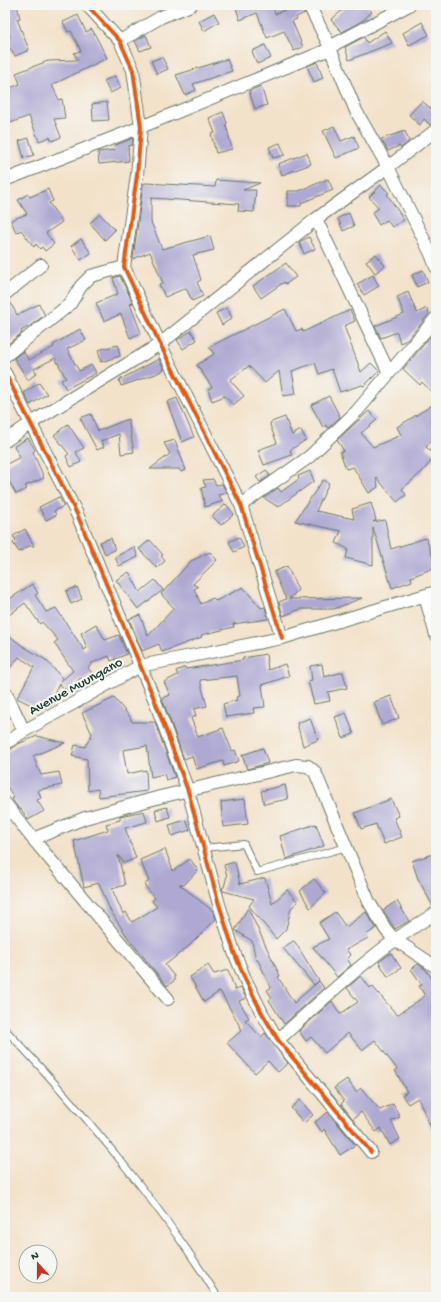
<svg xmlns="http://www.w3.org/2000/svg" width="441" height="1302" font-family="'Gochi Hand',sans-serif">
<style>
.building{fill:#aea8d2}
.lines{fill:none;stroke-linecap:round;stroke-linejoin:round}
.lane-casing{stroke:#697768;stroke-width:8}
.street-casing{stroke:#697768;stroke-width:14}
.lane{stroke:#fff;stroke-width:6}
.street{stroke:#fff;stroke-width:12}
.cycleway-casing{stroke:#f6f6f2;stroke-width:6}
.cycleway{stroke:#e8590c;stroke-width:4}
.labels{text-anchor:middle;stroke-width:4;stroke-linejoin:round;paint-order:stroke}
.street-label{font-size:14px;fill:#1f3d34;stroke:#f6f6f2}
</style>
<rect width="100%" height="100%" fill="#f6f6f2"/>
<filter id="ink" filterUnits="userSpaceOnUse"><feTurbulence type="fractalNoise" baseFrequency=".025" numOctaves="2"/><feDisplacementMap in="SourceGraphic" scale="8" xChannelSelector="R" yChannelSelector="G"/><feConvolveMatrix kernelMatrix="1 2 1 2 8 2 1 2 1" color-interpolation-filters="sRGB"/></filter>
<filter id="wash" filterUnits="userSpaceOnUse"><feTurbulence type="fractalNoise" baseFrequency=".012" numOctaves="4" result="noise"/><feDisplacementMap in="SourceGraphic" scale="16" xChannelSelector="R" yChannelSelector="G"/><feGaussianBlur stdDeviation="0.9" result="paint"/><feColorMatrix in="noise" values="0 0 0 0 0 0 0 0 0 0 0 0 0 0 0 0 0 1.4 0 .05"/><feComposite in="paint" operator="in"/></filter>
<g filter="url(#wash)">
<rect width="100%" height="100%" fill="#f3e2ca"/>
<g id="blocks">
<path class="building" d="M5,5H17L20,18L17,19L29,50L15,56L5,41V39L10,37L5,18Z
M235,5H275L273,6L275,14L297,5H302L305,13L296,17L297,19L292,21L303,47L294,51L284,31L267,38L257,13L240,20Z
M348,5H365L372,12L362,21L342,32L331,20Z
M214,13L219,22L204,31L199,21Z
M78,15L86,32L92,29L107,58L52,85L59,100L62,99L65,118L54,119L61,137L52,141L50,137L39,141L29,116L5,125V90L20,84L16,73L48,61L78,60L74,53L81,51L71,31L68,32L63,22Z
M422,22L429,35L409,45L403,33Z
M385,31L392,43L349,60L345,47L364,37L367,43Z
M146,35L151,47L140,51L135,41Z
M265,45L271,58L257,64L252,51Z
M162,57L168,69L157,74L151,61Z
M227,59L232,71L193,84L196,90L185,95L176,75Z
M317,62L323,78L314,82L307,66Z
M115,76L121,88L110,93L104,81Z
M261,86L267,105L255,109L249,91Z
M422,101L436,113V120L430,125L424,119L420,125L409,115Z
M107,102L109,120L93,121L92,104Z
M223,112L227,123L226,124L232,149L216,153L211,134L215,133L209,118Z
M334,126L341,141L354,136L359,148L336,158L323,131Z
M405,131L409,141L401,148L399,146L388,151L381,139Z
M29,138L34,155L24,158L19,141Z
M133,138L132,145L128,146L129,161L99,164L98,152L115,150L114,146Z
M280,143L285,155L273,158L269,147Z
M307,153L311,164L282,175L278,164Z
M328,179L333,190L301,203V206H288V191H299Z
M216,180L260,183L243,190H256L254,212L238,211L239,204L151,198V222L162,249L210,236L214,250L193,255L201,280L197,282L203,296L192,301L186,288L165,297L159,284L163,283L150,252L133,259L143,184L146,183L215,187Z
M381,185L389,193L387,194L404,220L392,227L387,220L379,225L372,213L379,208L369,197Z
M48,189L53,201L49,203L62,222L46,233L54,244L45,251L42,247L40,249L36,244L34,247L21,230L16,233L11,220L27,214L18,200L28,194L30,197Z
M349,213L354,226L343,231L338,218Z
M100,214L115,230L105,240L90,223Z
M309,237L315,249L304,254L299,242Z
M81,239L91,253L81,260L71,246Z
M376,254L385,266L375,273L366,261Z
M286,263L296,277L286,284L284,282L261,298L253,286Z
M423,270L428,282L417,287L412,275Z
M373,275L379,286L364,295L357,284Z
M120,276L133,303L130,304L141,333L130,338L121,314L104,321L96,303L118,294L113,278Z
M408,292L417,313L427,308L429,314L407,340L400,343L397,332L381,338L375,326L404,314L397,297Z
M9,300L17,315L39,304L45,315L30,326L21,331L22,333L5,346V301Z
M227,308L232,318L222,325L216,313Z
M285,309L296,331L302,329L303,332L350,310L355,321L344,326L361,372L371,363L379,371L364,386L362,385L340,392L332,369L319,374L315,363L292,371L296,394L283,396L279,371L265,383L249,366L230,380L244,396L233,405L225,396L212,401L208,389L212,387L197,365L214,354L209,347Z
M80,329L86,340L67,349L79,371L92,365L96,373L66,389L61,380L66,378L55,358L34,369L37,373L28,380L14,358L23,351L29,360L54,347L53,345Z
M436,330V397L422,382L420,385L403,369Z
M191,331L197,340L183,349L177,340Z
M118,345L120,356L101,362L98,350Z
M159,359L164,369L156,374L121,386L119,380Z
M39,383L47,394L30,405L24,393Z
M329,396L340,417L328,428L326,425L323,427L311,405Z
M177,398L194,437L182,442L167,402Z
M436,403V435L426,447L436,455L422,472L402,489L406,495L397,502L376,477L378,487L369,493L353,467L346,469L340,452L344,451L337,440L369,411L377,420L361,433L373,447L401,435L397,427Z
M91,414L98,431L128,419L134,452L121,454L119,434L101,441L104,447L97,450L80,418Z
M285,417L292,435L301,430L306,440L290,450L292,455L264,465L258,450L277,443L270,425L271,422Z
M68,424L84,448L76,452L81,462L71,467L66,456L69,454L54,435Z
M28,438L35,450L33,452L44,478L25,486L27,489L16,494L5,474V465L20,457L14,446Z
M175,440L186,470L181,472L179,469H150L170,454L164,443Z
M266,470L270,476L260,482L256,477Z
M310,471L314,481L278,507L264,498L278,488L281,492L299,479L298,476Z
M213,479L216,485L222,484L227,493L218,495L223,501L205,507L201,488L206,487L203,480Z
M323,480L329,483L316,511L354,519L352,509L371,503L376,520L373,522L385,520L391,549L426,538L436,567L411,577L412,581L392,588L373,528V565L346,558L348,549L336,543L341,531L295,521Z
M59,497L64,506L54,511L56,515L46,520L39,507Z
M226,504L234,514L221,525L212,516Z
M25,529L34,546H29L19,552L13,543L16,540L13,536Z
M239,537L244,547L234,552L229,542Z
M111,538L115,550L105,554L100,542Z
M150,540L163,555L161,556L165,561L157,568L139,549Z
M134,547L138,557L119,566L115,557Z
M210,552L217,560L193,584L198,587L194,589L201,604L213,598L216,601L243,587L261,608L265,607L268,619L233,624L234,627L201,635L202,637L162,652L159,644L142,651L129,619L140,615L148,636L174,608L161,594L191,561Z
M287,566L298,590L289,599L362,598L334,609H301L283,616L279,602L286,599L274,572Z
M129,572L140,592L155,580L163,590L138,609L116,580Z
M32,584L38,593L35,595L46,612L56,608L84,650L87,648L81,633L96,624L105,640L119,635L127,654L111,661L109,656L92,663L88,668L92,673L83,680L80,678L69,692L59,684L46,708L37,703L35,707L17,698L34,667L19,657L5,674V632L21,645L46,660L62,678L61,681L73,671L54,643L58,640L42,622L40,624L25,603L5,618V602Z
M77,587L82,599L71,604L66,591Z
M266,654L268,670L285,664L289,676L262,685L265,707L253,708L254,713L226,717L223,704L237,700L236,697L240,696L237,676L200,680L207,706L194,709L196,716L191,718L198,737L223,728L232,751L235,750L239,761L224,766L223,761L196,769L192,756L184,759L162,698L170,695L164,682L178,675L176,671L185,667L186,669L243,660V658Z
M322,664L324,677L343,672L347,688L328,692L330,701L314,704L308,681L312,680L310,666Z
M391,696L399,718L382,725L374,702Z
M114,698L130,717L132,722H155L175,777L166,780L164,774L151,777L147,746L123,750L127,774L146,770L147,791L99,797L98,789L88,791L87,759L72,756L75,745L85,747L92,734L82,713Z
M346,713L354,734L343,738L335,717Z
M310,718L318,740L303,746L297,723Z
M37,736L65,743L33,756L41,775L59,772L62,785L38,790L41,798L37,800L44,811L28,820L21,809H19L12,799L14,798L5,783V754L18,744Z
M263,748L268,763L247,769L242,755Z
M285,785L288,799L264,804L261,791Z
M245,799L248,824L223,827L221,802Z
M391,799L399,816L394,818L402,837L384,844L376,824L361,829L355,813Z
M167,807L170,817L158,821L155,810Z
M144,811L147,822L125,828L136,858L124,863L118,855L125,885L112,889L123,914L126,912L132,922L157,907L152,901L155,898L144,885L149,881L140,860L165,849L173,871L190,859L198,870L184,885L179,884L213,911L216,919L189,946L165,965L174,976V981L167,986L128,938L110,910L99,883L84,887L74,841L108,830L106,824L120,820V816Z
M186,820L190,830L172,836L169,825Z
M316,824L324,846L286,859L280,836Z
M436,853V906H433L418,879L412,861Z
M235,862L240,884L265,878L272,904L287,890L298,902L291,908L286,929L276,939L249,906L254,899L223,891L222,888L224,887L227,876L224,865Z
M314,879L326,893L310,908L300,891Z
M397,901L409,921L395,929L383,910Z
M248,908L280,976L278,977L294,1003L319,981L324,988L284,1024L269,1000L272,998L267,990L271,988L258,960H256L252,941L235,930Z
M335,912L346,927L366,912L376,928L366,935L368,938L346,950L351,955L347,959L351,965L337,977L313,947L329,939L319,923Z
M293,941L295,942L319,981L314,985L283,948Z
M391,953L401,968L388,977L379,962Z
M418,964L425,969L436,984V1139L418,1098L408,1104L402,1095L407,1092L395,1070L397,1069L375,1040L362,1050L348,1033L325,1053L311,1037L306,1041L299,1031L332,1001L340,1014L358,1002L347,988L361,976L370,988L372,986L397,1015L425,996L419,986L422,985L411,969Z
M208,965L214,974L228,970L235,990L241,988L246,998L239,1001L249,1018L245,1020L261,1037L265,1033L288,1063L278,1072L268,1061L255,1073L227,1043L242,1030L220,991L204,1002L190,977Z
M347,1079L356,1092L361,1088L380,1110L393,1104L400,1117L391,1121L400,1139L390,1145L381,1128L376,1132L361,1112L353,1119L341,1104L344,1101L334,1088Z
M300,1100L313,1115L304,1123L291,1108Z
M328,1112L355,1145L340,1155L324,1129L322,1132L315,1122Z"/>
</g>
</g>
<g filter="url(#ink)">
<use href="#blocks" fill-opacity="0" stroke="#697768" stroke-width="1"/>
<g class="lines">
<g class="lane-casing">
<path id="lane" d="M204,848L244,844L257,872L347,847
M5,1029C84,1113 157,1199 218,1297"/>
</g>
<g class="street-casing">
<path id="street" d="M87,5L120,41L133,70L141,127L137,175L124,267L160,344L241,505L282,638
M309,5L327,41L356,111L388,167L431,254L436,267
M120,41L161,17L191,5
M5,180L141,127L330,49L335,44L409,5
M316,219L389,373
M5,294L41,265
M5,356L70,304L81,286L91,276L124,267
M5,373L77,514L155,701L188,791L218,901L234,952L245,979L262,1013L278,1040L371,1152
M5,441L31,423L160,344L316,219L388,167L436,130
M241,505L309,457L357,411L436,318
M425,596L436,635
M5,691L24,731
M5,744L24,731L140,666L282,638L436,592
M5,803L33,839L168,999
M33,839L85,818L160,797L296,765L308,766L315,772L369,902L386,930L394,939L436,967
M278,1040C330,993 375,949 436,913"/>
</g>
<use href="#lane" class="lane"/>
<use href="#street" class="street"/>
<g class="cycleway-casing">
<path id="cycleway" d="M87,5L120,41L133,70L141,127L137,175L124,267L160,344L241,505L282,638
M5,373L77,514L155,701L188,791L218,901L234,952L245,979L262,1013L278,1040L371,1152"/>
</g>
<use href="#cycleway" class="cycleway"/>
</g>
</g>
<g class="labels">
<g class="street-label">
<text transform="translate(75 685) rotate(-29)" y="5">Avenue Muungano</text>
</g>
</g>
<rect width="441" height="1302" fill="none" stroke="#f6f6f2" stroke-width="20"/>
<g transform="translate(38 1264) rotate(339)"><circle r="19" fill="#f6f6f2" stroke="#a0aca6"/>
<path d="M0-3L7 15L0 10L-7 15Z" fill="#c8321e"/>
<text y="-6" font-size="11" font-weight="bold" text-anchor="middle" fill="#1f3d34">N</text>
</g>
</svg>
